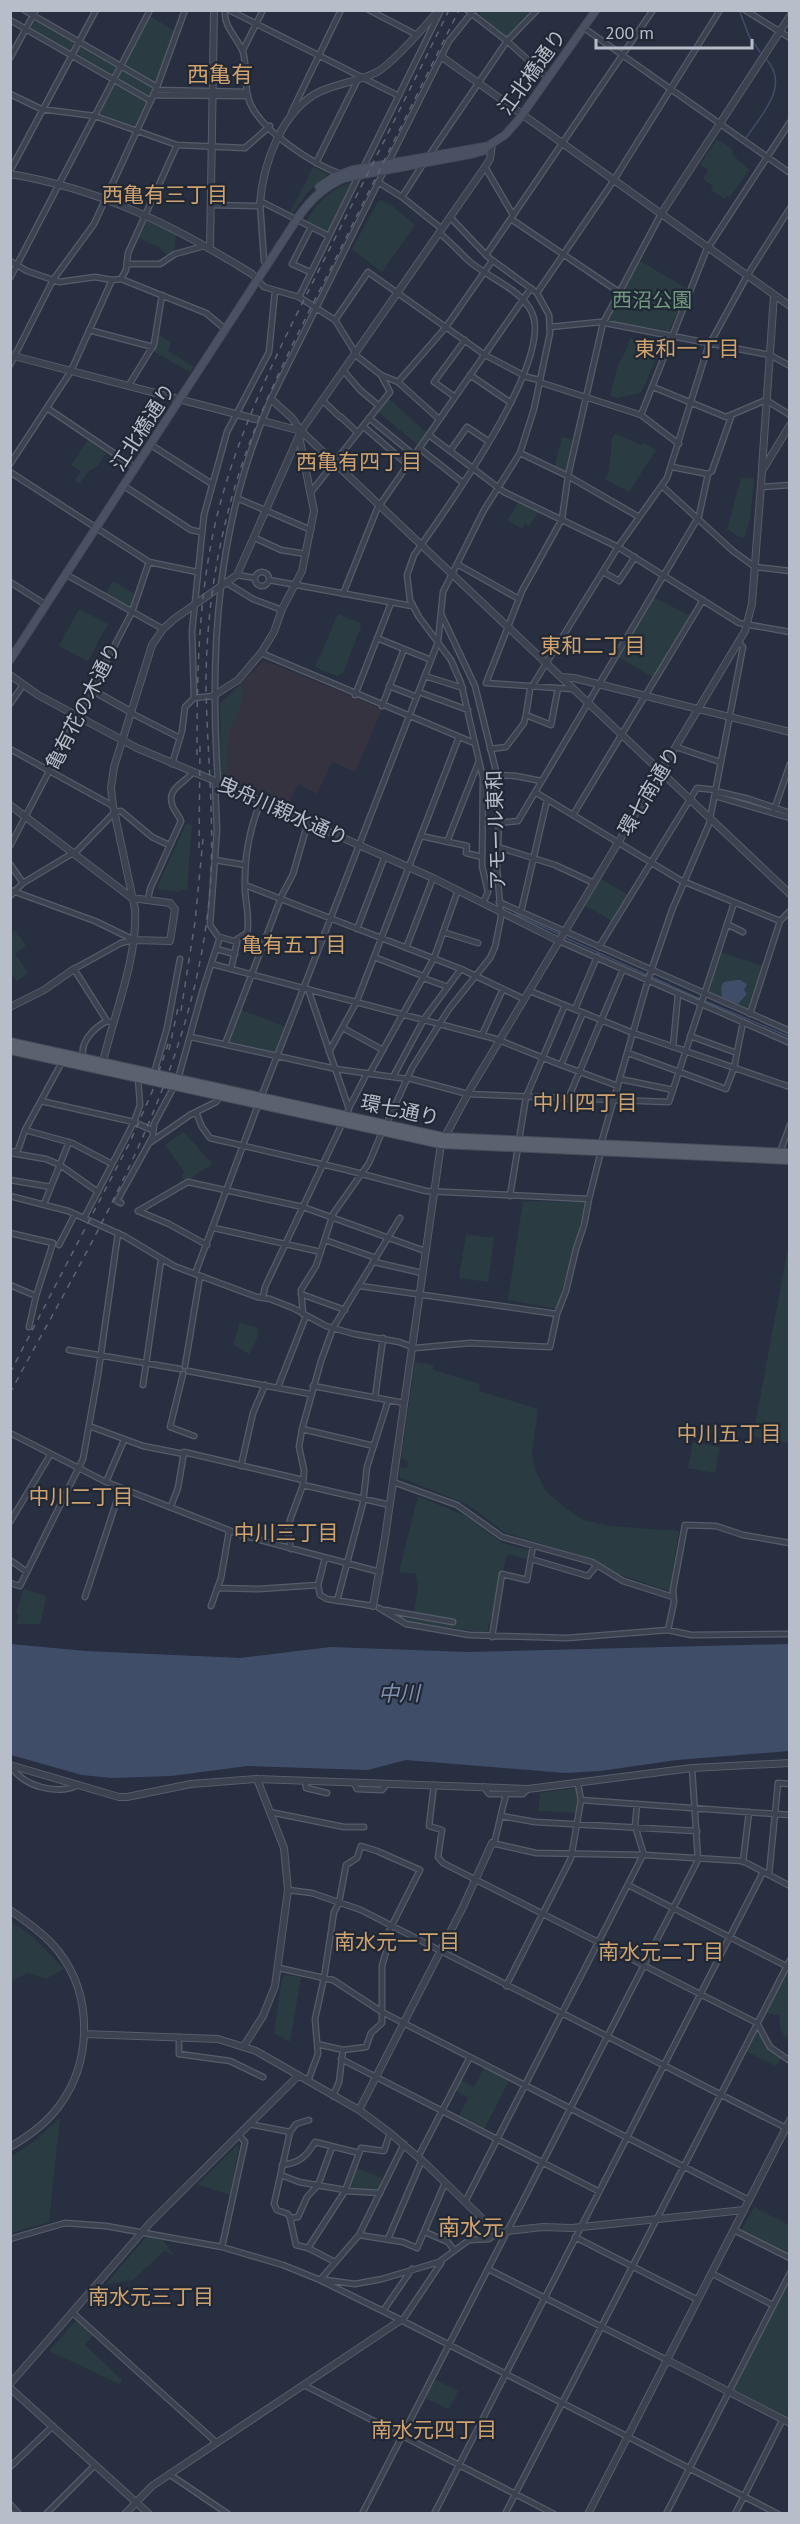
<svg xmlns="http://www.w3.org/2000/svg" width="800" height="2524" font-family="'PT Sans','Noto Sans JP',sans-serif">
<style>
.medical{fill:#363341}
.green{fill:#2a3c41}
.water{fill:#404d69}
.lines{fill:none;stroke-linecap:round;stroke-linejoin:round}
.stream{stroke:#404d69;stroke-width:1.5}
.minor-casing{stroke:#565d6a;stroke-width:7}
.tertiary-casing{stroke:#565d6a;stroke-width:8}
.secondary-casing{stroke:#454b59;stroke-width:9}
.primary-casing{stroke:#454b59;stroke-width:10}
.minor{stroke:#3c4250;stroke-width:4.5}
.tertiary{stroke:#3c4250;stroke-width:6}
.secondary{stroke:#4a5162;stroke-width:7}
.primary{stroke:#5a616f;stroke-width:8}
.rail{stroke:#5e6576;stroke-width:1.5;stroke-dasharray:6 6;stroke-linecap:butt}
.labels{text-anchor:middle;stroke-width:4.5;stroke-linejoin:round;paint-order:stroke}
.street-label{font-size:20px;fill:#b8bdca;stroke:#202735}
.park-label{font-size:20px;fill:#71997e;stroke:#202735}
.neighbourhood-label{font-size:21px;fill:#cfa26e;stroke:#202735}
.water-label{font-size:21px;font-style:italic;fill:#8290af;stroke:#202735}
.quarter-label{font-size:22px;fill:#cfa26e;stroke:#202735}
</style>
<rect width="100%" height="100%" fill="#282f40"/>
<path class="medical" d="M264,660L382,709L355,772L332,762L317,794L298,784L288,806L221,775L220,704Z"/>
<path class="green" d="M481,11V10L533,11L507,38L479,14Z
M150,16L175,31L157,81L154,82L126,66L125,63Z
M35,20H38L74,41L70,51L31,30Z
M83,45L116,65L118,68L113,75L76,56L75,54L80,46Z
M125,70L153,86L150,97L119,81L118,78L122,71Z
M117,85L146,101L137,125L134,126L102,114L101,111L114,86Z
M717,139L732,149L733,155L749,170L729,198L727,196L725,199L711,190L713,186L703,179L708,170L700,165Z
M313,167L328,174L308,192L292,214L290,213Z
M352,182L328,232L306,222C318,201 330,190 352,182Z
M380,200L391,205L415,225L382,272L352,249L377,203Z
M147,221L176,234L174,252L167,256L159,247L139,238Z
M640,261L688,289L669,331L609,321L608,318Z
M159,335L171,342L168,351L194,367L190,372L153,351Z
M630,338L651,343L661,348L641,393L617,398L610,396L618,365L627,349Z
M388,398L427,433L418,445L377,411Z
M615,434L642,445L644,443L656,450L629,492L605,479L609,472L612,437Z
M562,437L574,440L567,469L565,471L555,466Z
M88,440L106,453L97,467L90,470L79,484L75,481L81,471L71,465Z
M741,478H754L750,520L744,537H739L727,529Z
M518,502L539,512L529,526L525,524L522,529L508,520Z
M113,581L135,594L131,607L106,593Z
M654,597L690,616L653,677L618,657Z
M79,609L108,624L88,661L59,646Z
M338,614L360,623L361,627L343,673L337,676L315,667Z
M240,686L243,688C243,711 233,720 228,739C225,750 229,759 225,772L229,776L227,779L221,774L220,704Z
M186,824L192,825L187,890L180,889L179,892L158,889L157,887Z
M601,879L628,895L612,921L585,905Z
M15,930L26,946L15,954L28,973L17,981L11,973V934Z
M720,952L763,966L749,1007L746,1009L710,992L708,988Z
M241,1010L286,1027L277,1051L273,1053L228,1042Z
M184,1132L212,1164L185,1182L182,1176L184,1172L165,1145Z
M523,1201L586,1202L557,1309L508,1300Z
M466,1234L494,1238L488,1282L459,1278Z
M789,1242V1443L753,1436Z
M240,1322L257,1328L258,1336L249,1354L233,1344Z
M415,1362L433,1365V1370L480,1384L479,1391L538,1409L532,1454L535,1470L546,1491L564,1507L583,1520L610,1526L679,1531L669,1591L618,1574L593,1559L506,1533L467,1504L399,1477L400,1467L407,1468L408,1461L401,1459Z
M693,1442L720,1447L715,1473L688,1468Z
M418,1496L465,1516L502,1543L529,1550L526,1559L507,1554L487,1633L413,1622L402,1620L400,1616L413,1619L418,1586L416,1574L399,1572Z
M24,1589L45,1596L46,1599L40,1624H17L19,1614L16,1613Z
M577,1788L580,1800L578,1813L538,1811L540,1793Z
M10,1921L33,1937L64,1969L46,1979L28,1973L11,1981Z
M787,1968L789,1969L790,2032L786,2039L780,2027L779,2015L764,2013Z
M285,1975L301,1977L290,2042L274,2033L282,1978Z
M757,2028L771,2049L781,2058L776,2066L745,2051Z
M485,2066L509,2080L483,2131L458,2118L468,2098L455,2090L460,2080L474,2087Z
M60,2118L49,2222L11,2233V2157L37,2139Z
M239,2144L230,2195L197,2184Z
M356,2168L384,2179L379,2190L347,2189Z
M754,2207L789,2225V2256L741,2231Z
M147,2236L163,2240L174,2255L164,2251L133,2280L106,2284Z
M789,2279V2419L733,2389Z
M78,2318L94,2334L85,2345L122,2380L120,2384L49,2351Z
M434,2379L458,2391L449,2409L424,2398Z"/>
<path class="water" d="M736,980H740L747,984L744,990L747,994L738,1004L722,997L721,987L724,982Z
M11,1644L85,1651L240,1658L331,1647L467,1652L789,1644V1751L677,1760L600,1771L565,1773L406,1760L368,1770L247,1766L171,1776L111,1778L82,1775L11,1755Z"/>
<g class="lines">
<path class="stream" d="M740,12L749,36L760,52
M746,138C761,115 791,86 766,59
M515,914L559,934
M566,938L700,999
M705,1001L790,1037"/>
<g class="minor-casing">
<path id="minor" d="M24,10L157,87
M225,10C223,27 238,38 243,52C248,69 243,87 250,103C262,131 312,164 341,174
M229,10L399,96
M369,10L415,34
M467,10L507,41L548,78
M745,10L790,38
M10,20L151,101
M584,28L790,173
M243,50L263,10
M10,58L36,10
M156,90L247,92
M10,94L41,109L95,116L177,145L245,148L270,126
M153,95L248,96
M291,113L341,10
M428,157L507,41L537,10
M316,163L358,79
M388,163L449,41L474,10
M485,167L513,215
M363,168L441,10
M10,171L96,10
M378,182L402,197L442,229
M402,197L423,164
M211,205L260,206
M511,219L619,292
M439,233C450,241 459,252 469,261C488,278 522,289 532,313C554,361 444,513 414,555L407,575L410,600L419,617L451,660L461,683L483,778L482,866L488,892L483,903
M486,255L653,10
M10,261L27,271L59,282L95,277L112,280L121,279L206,313L225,329
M127,263L130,264H160L175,254L204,246
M267,266L264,261L260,203H264L329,236
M310,272L292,264L311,227
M10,278L150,10
M121,279L126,270L128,253L177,145
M258,280L264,287L299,297L335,320L358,357L381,375L398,382L439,419
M537,293L612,183L720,10
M299,297L359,175
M335,320L368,272L485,355L523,375
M550,327L600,322L770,355L790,366
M89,330L153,347
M10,365L53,280L94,224L157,87L185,10
M343,370L360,390L379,406
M470,375L511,403
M523,376L539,380
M398,382L446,327L492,261
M539,382L641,415L679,444
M129,385L154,344L162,295
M653,387L726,417L766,400L790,415
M455,397L434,382L465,340
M322,400L340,417
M47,408L136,468
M641,415L706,251L790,122
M341,417L358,433
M369,418L414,455
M363,426L408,465
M429,435L504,492L618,547L739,623L790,632
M151,445L212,484
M419,448L462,482
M450,451L467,427L488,441
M520,453L568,476L639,517
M10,464L71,371L112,280
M672,467L708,474L712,471L731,417
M10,472L149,562L197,572
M124,486L191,530L201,532
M662,486L733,551L755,567L790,571
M761,487L790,485
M311,492L390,392L381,375
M237,498L311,530
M255,538L281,550L306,554
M457,564L519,599
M255 579a7 7 0 1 1 14 0a7 7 0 1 1-14 0Z
M603,572L619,581L635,557
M67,575L163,629
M237,575L255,578
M269,580L412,606
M10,582L46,605
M227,583L253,599L282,610
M343,594L377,509L531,288
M377,638L404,649L382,706
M404,649L431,660
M261,653L474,743
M425,676L463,688
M389,686L417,697
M572,689L486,683L522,591L562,519L568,476L603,323L661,214
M419,692L468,710
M355,695L391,603
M194,698L192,631L204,515L227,432L269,352L275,291
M10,704L23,685
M131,713L180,738
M526,715L530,689L534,683L618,547L667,478L708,347L747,276L790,208
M676,747L720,762
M10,749L113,806
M490,749L506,747L524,723L526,715L551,725L558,688
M172,764L182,731L185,707L194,698L213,696
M497,775L516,776L541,781
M215,781L217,830L210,925L219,938
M218,782C209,649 217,522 271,399L384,171
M715,791L749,799L790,813
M535,792L680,880L780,921L750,1014
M715,796L790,818
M774,810L790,764
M114,812L121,811L152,837L169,845
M573,815L703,600
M499,823L518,821L699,516L708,474
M421,836L467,846L466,853L482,857
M447,842L479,761
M10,846L132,612L149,562
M498,847L555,865L594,883
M74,854L114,813
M215,860L245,865
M10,864L23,883
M245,885L461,969L524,999
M10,890L95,921L134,940
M10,896L23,883L73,853
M148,900L150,889L181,821C179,815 173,810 172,804C167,788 185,783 193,772
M499,902L790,1031
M521,912L547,800
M780,921L790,911
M727,924L743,932
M357,929L385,856
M443,932L478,943
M236,940L247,933C250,919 246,905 245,890C244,860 249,829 261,801
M559,941L790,1043
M599,947L697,788L716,790
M406,948L433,878
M216,949L235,954
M374,957L423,976
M212,964L496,1039L561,1065L618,1086
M423,978L448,987
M530,991L633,1033L790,1087
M575,1009L597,957
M113,1023L107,1021L74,969L121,943L134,940
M343,1028L383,1050
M482,1035L503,989
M690,1036L737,1053
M191,1037L336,1069L407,1079
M225,1044L282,895L293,874L308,822
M673,1047L678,994
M329,1052L357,1001L459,737
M628,1053L726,1089L734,1068L743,1022
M84,1058C78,1043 95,1027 107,1021
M561,1065L583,1013
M154,1073L167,1028L180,959
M370,1073L434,958L458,890
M393,1077L424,1019L461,969
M138,1078L140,1105L134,1122L152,1130
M408,1078L468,1094L614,1100
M620,1079L673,1090
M568,1099L623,969
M614,1100L669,1102L734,903
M41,1101L134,1122L84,1218
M349,1108L367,1073
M196,1112L202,1127L210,1138L347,1170L426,1191L589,1199L601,1151
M386,1125L412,1068L449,1009L490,958L495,947L501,917L497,868L499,823L497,775L475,686L441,614
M25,1130L72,1143L112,1164
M519,1140L526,1097L565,1005
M151,1142L190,1115L216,1102L220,1096
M601,1144L648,980L672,910L709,824L743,647L739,643
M780,1152L790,1125
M10,1153L18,1150L25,1130L62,1062
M11,1153L46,1159L60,1165L98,1192
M10,1180L51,1187
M10,1196L68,1211L124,1236L174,1266L257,1297L270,1299L293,1308L326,1326L354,1334L399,1342L415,1348L470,1343L550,1347L557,1314L566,1291L576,1249L584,1225L589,1199
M510,1196L518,1147
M121,1203L117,1201L153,1136L154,1124L178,1079L203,989L220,937L237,942L231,969
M44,1204L69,1142
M138,1211L188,1182L303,1207L425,1251
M138,1211L169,1224L207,1245
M214,1228L321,1252
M10,1233L53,1243L36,1296L29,1327
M325,1240L376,1258
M59,1245L75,1214
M374,1262L422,1273
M195,1274L258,1105L438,642L443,592L484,510L520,453L534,409L550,333L549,315L537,293L488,257L450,217
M10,1285L36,1296
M360,1286L557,1314
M301,1294L345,1310
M263,1297L265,1287L349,1109L308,989
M303,1314L301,1290L316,1266L333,1214L369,1163L382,1132
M69,1350L180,1369
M185,1366L200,1276
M188,1371L310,1394
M183,1374L170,1427L194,1436
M143,1385L161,1260
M313,1386L404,1403
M278,1387L306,1316
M375,1398L383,1338
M89,1426L143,1446L184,1454
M302,1429L374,1446
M10,1433L106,1482L241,1535L380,1572
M241,1466L253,1413L265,1385
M106,1482L124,1440
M393,1482L457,1505L502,1537L592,1562L623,1581L673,1597
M303,1485L390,1505
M171,1506L178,1488L184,1452L303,1480
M10,1522L50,1455
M291,1549L288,1532L290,1520L303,1485L304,1470L299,1447L302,1429L321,1361L333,1328L400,1218
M325,1558L318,1585L320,1595L327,1599L373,1606
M531,1559L588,1576L597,1565
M10,1560L27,1572
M10,1583L20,1586L83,1459L98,1375L118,1233
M217,1588L259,1589L318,1585
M85,1597L121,1488
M337,1601L363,1503L367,1467L388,1401
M211,1606L221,1578L229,1531
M379,1608L406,1624L469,1635L567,1638L668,1630L691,1635L790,1634
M385,1610L453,1622
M668,1630L674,1602L673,1590L685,1525L716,1526L743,1535L790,1543
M492,1637L502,1574L527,1580L533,1546
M11,1765C20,1786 59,1796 78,1785
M305,1781L306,1788L327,1793
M354,1783L357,1789L382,1790L387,1784
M434,1785L429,1826L442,1830L438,1857L443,1863L757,2023
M484,1787L489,1794H523L528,1789
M581,1800L790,1815
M637,1804L635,1826L644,1855
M270,1812L344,1827H364
M501,1816L535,1822L697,1831
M492,1843L536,1853L645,1855L743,1861L790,1886
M494,1844L506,1794
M743,1862L749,1812
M769,1875L778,1783L790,1784
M628,1885L790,1968
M288,1890L312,1893L361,1910L786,2128
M279,1968L333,1980L382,2012L749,2200
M506,1986L571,1858L581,1800L578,1784
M757,2023L770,2047L790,2061
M179,2037V2054L230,2061L263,2077
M341,2059L598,2191
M308,2081L318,2054L315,2019L324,1978L334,1912L339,1903L346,1865L357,1858L361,1846L377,1851L420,1870L389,1931L388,1945L382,1966V2023L371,2033L366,2047L343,2050L317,2044
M333,2096L339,2082L343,2050
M249,2124L290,2132
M418,2157L470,2057
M282,2165C299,2163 306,2157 315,2142L359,2153
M281,2175L299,2182L345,2190
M345,2191L380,2193
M465,2202L643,1855
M290,2218L288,2214L277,2210L274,2204L290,2132L296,2124L309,2120
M734,2230L790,2258
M425,2232L448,2242L454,2250
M359,2235L403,2242L417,2248L445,2183
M575,2237L698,2300
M10,2239L65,2223L106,2226L222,2247L283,2265L320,2280L401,2320L778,2514
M388,2239L422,2160
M222,2247L245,2142L239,2135
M308,2248L296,2245L290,2218L298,2217L307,2197L318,2185L332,2147
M335,2262L308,2248L345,2191L361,2148L384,2151L390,2133
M488,2269L667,2360
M711,2273L773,2305
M320,2280L359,2235L404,2144
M326,2280L355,2284L382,2279L439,2262L469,2240L489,2239L498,2232
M383,2311L412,2269
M73,2313L217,2443
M402,2321L441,2263
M304,2385L554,2514
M10,2467L53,2426
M169,2474L228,2514
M10,2504L19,2514
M46,2514L95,2465
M362,2514L698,1860L692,1768
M434,2514L763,1872
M505,2514L790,1960
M666,2514L790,2273
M735,2514L783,2419"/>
</g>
<g class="tertiary-casing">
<path id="tertiary" d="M442,57L790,306
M10,174C101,189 175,226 252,274L258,280
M260,203C263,164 282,109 321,91C339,83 360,81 377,72C392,64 426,25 439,10
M661,214L790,16
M210,248L214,10
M10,355L301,431L790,894
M762,468L774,295
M10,675L38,695L137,748L215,781L433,878L559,941
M562,677L574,678L790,732
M92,690L131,712
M213,696L238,680L261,653L274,632L282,609L302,571L314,511L300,441L301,431L485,167L490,159L492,144
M10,805L132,898
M132,898L170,903L175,909L170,941L134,940
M10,1007L44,990L74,969
M102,1066C113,1016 138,959 135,909L113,806L111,788L114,767L152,645L163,629L174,619L237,575L301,431L292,418L271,399
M373,1606L385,1538L441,1144L471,1088L745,631L752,604L762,471L790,425
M10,1765L119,1797H127L191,1784L257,1779L528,1789L692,1768L790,1763
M10,1910C28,1923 46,1935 59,1952C93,1996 92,2062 59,2106C46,2124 29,2136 10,2147
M84,2034L218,2039L256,2051L359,2110L390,2133L427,2165L492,2228L498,2232L543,2227L572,2228L744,2210
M244,2046L263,2016L275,1986L288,1890L284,1848L257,1779
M359,2110L462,1909L492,1843
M667,2360L790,2423
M10,2384L150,2223L298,2076
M10,2388L149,2514
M125,2514L152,2486L401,2320
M588,2514L790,2120"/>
</g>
<g class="secondary-casing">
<path id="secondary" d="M319,187L334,177L352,170L488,146L505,135L519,119L596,10
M10,660L297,219C309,201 323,187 344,178L472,154L483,151L488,146"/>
</g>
<g class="primary-casing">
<path id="primary" d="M10,1042L443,1137L790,1153
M10,1050L441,1144L790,1160"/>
</g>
<use href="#minor" class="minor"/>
<use href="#tertiary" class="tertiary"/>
<use href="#secondary" class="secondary"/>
<use href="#primary" class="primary"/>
<path class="rail" d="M197,755C197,673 198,592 218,512C240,425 281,345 321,266C364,181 407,96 449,10
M199,848L200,746
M181,1011L195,922L203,839
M169,1050L179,1003
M10,1373L130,1142L152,1092L169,1041
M10,1393C94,1237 191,1081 209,901C216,829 207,757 206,685C206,629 213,571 227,516C248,429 290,349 330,270C373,183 416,97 459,10"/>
</g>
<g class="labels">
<g class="street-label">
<text transform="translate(532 72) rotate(-54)" y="7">江北橋通り</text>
<text transform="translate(143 427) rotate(-57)" y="7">江北橋通り</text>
<text transform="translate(83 706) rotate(-63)" y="7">亀有花の木通り</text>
<text transform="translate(649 791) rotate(-59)" y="7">環七南通り</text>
<text transform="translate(283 811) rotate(24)" y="7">曳舟川親水通り</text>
<text transform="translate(496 830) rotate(-92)" y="7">アモール東和</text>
<text transform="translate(400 1110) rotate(12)" y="7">環七通り</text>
</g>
<g class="park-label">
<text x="652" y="307">西沼公園</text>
</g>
<g class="neighbourhood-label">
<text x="165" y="202">西亀有三丁目</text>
<text x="687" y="356">東和一丁目</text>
<text x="359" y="469">西亀有四丁目</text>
<text x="593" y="653">東和二丁目</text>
<text x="294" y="952">亀有五丁目</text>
<text x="585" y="1110">中川四丁目</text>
<text x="729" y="1441">中川五丁目</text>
<text x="81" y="1504">中川二丁目</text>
<text x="286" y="1540">中川三丁目</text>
<text x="397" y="1949">南水元一丁目</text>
<text x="661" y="1959">南水元二丁目</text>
<text x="151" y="2304">南水元三丁目</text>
<text x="434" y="2437">南水元四丁目</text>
</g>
<g class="water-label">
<text transform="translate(399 1694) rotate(-1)" y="7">中川</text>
</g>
<g class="quarter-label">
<text x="220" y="82">西亀有</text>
<text x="471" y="2235">南水元</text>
</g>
</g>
<rect width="800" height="2524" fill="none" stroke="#b8bdca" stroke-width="24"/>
<path d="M596 39v9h156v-9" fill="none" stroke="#b8bdca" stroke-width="3"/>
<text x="605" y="39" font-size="18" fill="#b8bdca" stroke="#202735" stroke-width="4.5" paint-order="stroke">200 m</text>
</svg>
